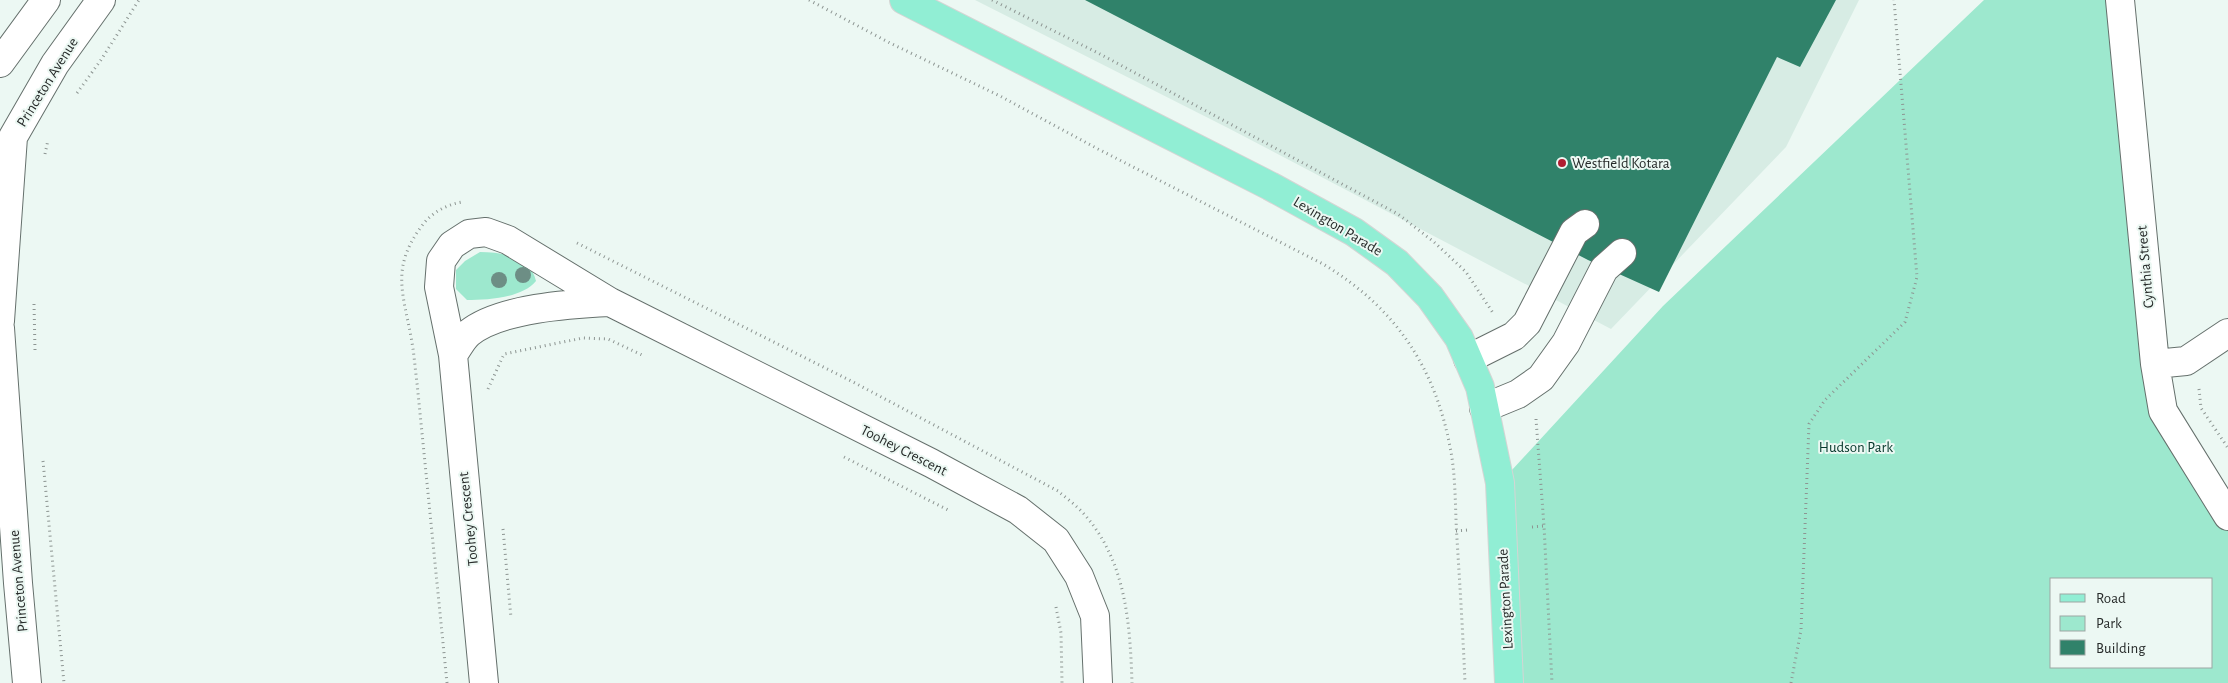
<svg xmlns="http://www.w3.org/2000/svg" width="2228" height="683" font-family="'Alegreya Sans',sans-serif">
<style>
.built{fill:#d7ece4}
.green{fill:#9de8ce;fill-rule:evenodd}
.building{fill:#30826a}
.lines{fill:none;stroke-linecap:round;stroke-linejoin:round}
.minor-casing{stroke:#65706c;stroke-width:30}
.major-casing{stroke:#d4d5d4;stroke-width:30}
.path{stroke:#8d9592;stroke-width:3;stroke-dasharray:1 4;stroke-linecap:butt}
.minor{stroke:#fff;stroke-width:28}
.major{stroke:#91eed4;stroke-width:28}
.tree{fill:#6d8e85}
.poi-dot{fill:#b01d32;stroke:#ecf8f3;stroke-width:2}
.labels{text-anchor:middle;stroke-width:4;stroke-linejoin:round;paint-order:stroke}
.street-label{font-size:15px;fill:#272b2a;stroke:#ecf8f3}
.poi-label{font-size:15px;fill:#272b2a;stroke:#ecf8f3;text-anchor:start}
.park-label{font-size:15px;fill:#05372b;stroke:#ecf8f3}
</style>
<rect width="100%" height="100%" fill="#ecf8f3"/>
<path class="built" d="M975,0H1859L1786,147L1611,329L1228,128Z"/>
<path class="green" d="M1984,0H2120L2155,364L2228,516V683H1515L1500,483L1663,306ZM2052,579H2212V667H2052Z
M480,252C501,252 531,257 536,281C522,298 488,300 467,300L456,289V270L465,261Z"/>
<path class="building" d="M1085,0H1836L1800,67L1777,57L1659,292L1588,260Z"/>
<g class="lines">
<g class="minor-casing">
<path id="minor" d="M2120,0L2155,364L2163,411L2228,516
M0,63L46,0
M0,321L13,137L55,64L101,0
M0,328L18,583L27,683
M453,355L439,287L441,261L452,245L469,234L486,232L508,240L610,302
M1468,359L1514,336L1527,323L1574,232L1585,224
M2155,364L2186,361L2228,333
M1484,408L1518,394L1541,378L1566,343L1604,269L1622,253
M484,683L453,355C458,348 462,339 469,333C500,308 570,304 610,302L931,463L1018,510L1056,540L1079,576L1095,616L1098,683"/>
</g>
<g class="major-casing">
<path id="major" d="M904,0L1270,186L1354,232L1397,263L1430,297L1459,338L1480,387L1500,483L1509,683"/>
</g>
<path class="path" d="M809,0L890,43L1000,96L1098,149L1323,264C1396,308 1436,368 1451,452C1456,480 1455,510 1457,539C1460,587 1463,635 1465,683
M992,0L1098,53L1398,214L1434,242L1466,272L1493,313
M77,93L101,60L139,0
M45,154L48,140
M577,243L855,383L1058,491C1066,498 1076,505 1084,514C1126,561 1130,623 1132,683
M34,304L35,350
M488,389L504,354L583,338L608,339L642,355
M2199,389L2201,408L2228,448
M1536,419L1544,526L1552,683
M844,457L950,511
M43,461L64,683
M1532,527L1544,526
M503,529L511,618
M1456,531L1468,530
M1056,607L1061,633L1062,683
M447,683L417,383C415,368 414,352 411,337C403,293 391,268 421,227C431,213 445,205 462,202
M1791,683L1801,630L1809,424L1825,400L1905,322L1917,277L1894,0"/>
<use href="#minor" class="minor"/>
<use href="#major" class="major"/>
</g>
<g class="tree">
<circle cx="523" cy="275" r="8"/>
<circle cx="499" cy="280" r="8"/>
</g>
<circle class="poi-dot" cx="1562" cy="163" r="5"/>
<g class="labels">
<g class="street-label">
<text transform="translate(47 82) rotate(-58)" y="5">Princeton Avenue</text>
<text transform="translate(1338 226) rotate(31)" y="5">Lexington Parade</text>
<text transform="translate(2145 267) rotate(-95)" y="5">Cynthia Street</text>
<text transform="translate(904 450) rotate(27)" y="5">Toohey Crescent</text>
<text transform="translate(468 519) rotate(-96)" y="5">Toohey Crescent</text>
<text transform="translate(18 581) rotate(-95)" y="5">Princeton Avenue</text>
<text transform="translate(1505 599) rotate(-93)" y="5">Lexington Parade</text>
</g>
<g class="poi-label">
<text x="1572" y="168">Westfield Kotara</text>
</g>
<g class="park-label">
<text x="1856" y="452">Hudson Park</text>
</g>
</g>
<rect x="2050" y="578" width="162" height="90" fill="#ecf8f3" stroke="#9da6a3"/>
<rect x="2060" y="594" width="25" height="8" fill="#91eed4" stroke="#9da6a3"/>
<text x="2096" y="603" font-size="15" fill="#272b2a">Road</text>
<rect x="2060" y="616" width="25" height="15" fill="#9de8ce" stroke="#9da6a3"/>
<text x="2096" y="628" font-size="15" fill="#272b2a">Park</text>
<rect x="2060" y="640" width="25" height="15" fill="#30826a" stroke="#9da6a3"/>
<text x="2096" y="653" font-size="15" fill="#272b2a">Building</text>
</svg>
